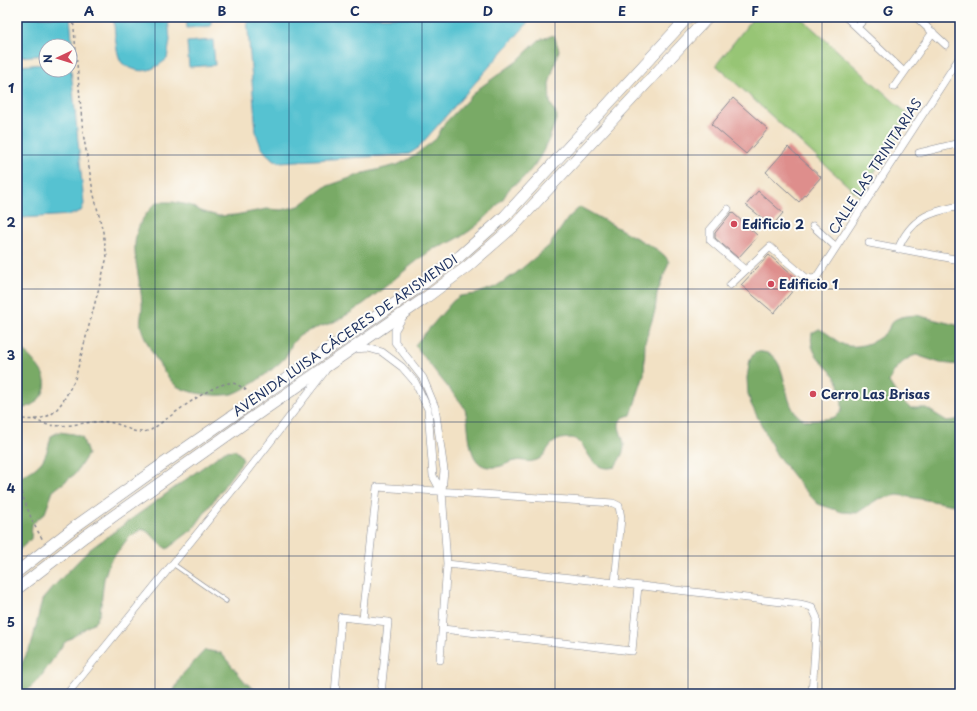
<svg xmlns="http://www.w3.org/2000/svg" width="977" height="711" font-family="'Playpen Sans',sans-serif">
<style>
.green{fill:#97c574;stroke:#597a69}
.forest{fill:#79aa66;stroke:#4a6c62}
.water{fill:#57c2d1;stroke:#397898}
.building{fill:#de8e8c}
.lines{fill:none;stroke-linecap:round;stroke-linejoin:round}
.lane-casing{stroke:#868891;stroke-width:5}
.street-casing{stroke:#868891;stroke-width:8}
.primary-casing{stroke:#868891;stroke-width:12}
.path{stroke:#868891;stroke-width:1.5;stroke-dasharray:3 3;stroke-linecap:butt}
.lane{stroke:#fff;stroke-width:3.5}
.street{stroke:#fff;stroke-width:7}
.primary{stroke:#fff;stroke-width:11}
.grid{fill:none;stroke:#1b2f5e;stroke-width:1;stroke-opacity:0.55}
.poi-dot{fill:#d1495b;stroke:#fdfcf7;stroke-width:1.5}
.labels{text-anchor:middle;stroke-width:4;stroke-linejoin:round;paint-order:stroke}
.street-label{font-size:13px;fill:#1b2f5e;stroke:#fdfcf7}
.poi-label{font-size:13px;font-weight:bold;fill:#1b2f5e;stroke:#fdfcf7;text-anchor:start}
.neatline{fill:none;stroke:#1b2f5e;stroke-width:1.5}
.grid-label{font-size:13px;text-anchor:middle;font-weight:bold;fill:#1b2f5e}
</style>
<rect width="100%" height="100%" fill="#fdfcf7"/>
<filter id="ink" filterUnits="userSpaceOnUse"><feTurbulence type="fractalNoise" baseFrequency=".025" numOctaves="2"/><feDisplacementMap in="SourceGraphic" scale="8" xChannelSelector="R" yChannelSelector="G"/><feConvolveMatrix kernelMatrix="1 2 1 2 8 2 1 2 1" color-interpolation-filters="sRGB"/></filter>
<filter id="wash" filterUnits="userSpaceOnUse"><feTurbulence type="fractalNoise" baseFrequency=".012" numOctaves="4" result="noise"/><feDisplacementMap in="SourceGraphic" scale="16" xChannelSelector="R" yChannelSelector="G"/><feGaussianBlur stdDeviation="0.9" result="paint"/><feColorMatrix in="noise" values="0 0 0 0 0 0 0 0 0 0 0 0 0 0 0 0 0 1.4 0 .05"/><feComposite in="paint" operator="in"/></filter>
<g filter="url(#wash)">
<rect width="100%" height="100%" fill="#f2e1c4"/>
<path class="green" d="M754,17H800L911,117L859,196L716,65Z"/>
<path class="forest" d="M554,35L559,50L549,84L550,102L557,116C550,139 541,161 523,178C519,182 513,185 509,189C506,193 504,199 500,202C482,224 460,241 433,249C401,271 373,301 338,320C325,327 306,328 295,340C291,344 289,351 286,356C279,366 247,389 235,393C221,398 185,394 174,384C163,373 145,342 141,327C139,320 143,311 142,303C139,261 121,236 157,202H173L189,205L203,212L219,216L235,215L267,209L282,210L299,206L325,187L364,173L397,165L411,158L436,139L444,124L478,89L516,62L539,40Z
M580,207L658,250L665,256L669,262L657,293L655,311L645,342L644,375L631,415C609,419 624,434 624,446C624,454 618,461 615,467C586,475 589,437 569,438C543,439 551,458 533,461C528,463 521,459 515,461C508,462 503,467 495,467C463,471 472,425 464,407C460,400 452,393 447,386C436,373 426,359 415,345L453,301L460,296L476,294L495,287L515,274L549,246L568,218Z
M916,315L960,326V365L940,363L916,355C904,359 893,369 889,382L898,396L910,408H926L947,421L956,420L960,417V506L898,495L878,499L857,513L842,512L818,504L802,487L776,454L751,404L748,394L747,378L750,359L755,352C795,347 776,410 805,420C810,422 818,420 824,419C831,419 838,417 842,410C842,399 842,387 835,377C824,362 808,354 812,333L819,329C830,333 837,344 848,346C862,348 879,341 888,330C889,328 890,324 892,322C898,316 908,316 916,315Z
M17,341C27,359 59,376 39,399C34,405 25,409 17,409Z
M59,432L74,434L82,437L88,454L75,474L53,491L45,513L32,524L31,539L17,552V479C41,466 45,463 51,436Z
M235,450L241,455L243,460L193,529L167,549C157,543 153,533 142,529L129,537L109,563L104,579L100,613L96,621L64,643L40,678L24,694H17V673L32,643L42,600L53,587L89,550L225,451Z
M205,650L221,653L246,683L261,694H172L182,675Z"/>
<path class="water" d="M17,17H70L72,40L70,51V46H46V55L17,57Z
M113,17H168L170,40L167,59C157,67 148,73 136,70C131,68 126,67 122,63C115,54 115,28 113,17Z
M186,17H211V26L187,28Z
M247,17H533L417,149L409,154L400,155L279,162C265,156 260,147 256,132Z
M213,40L215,65L189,67L187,42Z
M46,64V70H70V67L71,69L84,204L81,211L70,215L21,218L17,216V66Z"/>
<g id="blocks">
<path class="building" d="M733,98L768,129L746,154L711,124Z
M788,147L821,177L799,202L766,172Z
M758,191L783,213L772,226L746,205Z
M732,212L758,236L738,258L715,238V233Z
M769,255L800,282L774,313L741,285Z"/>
</g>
</g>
<g filter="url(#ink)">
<use href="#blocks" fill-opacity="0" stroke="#868891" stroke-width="1"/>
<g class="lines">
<g class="lane-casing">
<path id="lane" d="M173,564L226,601"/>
</g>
<g class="street-casing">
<path id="street" d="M846,17L904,72
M916,17L946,45
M857,27L866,17
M894,87L933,32
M919,153L960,143
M728,209L710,230V240L745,270
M813,226L836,247
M869,243L960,260
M898,249C911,218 929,212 960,206
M730,285L770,247L805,277L812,279L816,278L960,57
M404,315L395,330V342L423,378L435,407L444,470L442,491L447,564L800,604L812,607L817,618L812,694
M354,349L368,348L382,352L402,367L415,382L428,409L433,476L441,491
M363,618L377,487L613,503L619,506L621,518L615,583
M443,629L632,651L638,586
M440,660L447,564
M67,694L244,476L325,371
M335,694L341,617L388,622L381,694"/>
</g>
<g class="primary-casing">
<path id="primary" d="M17,572L76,526L160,466L416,289L460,256L505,216L688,17
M17,589L84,537L246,422L424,299L468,266L514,226L708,17"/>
</g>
<path class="path" d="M17,417C26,422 48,419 55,411C64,402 69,390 75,379L107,257L103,232L93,191L83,133L73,17
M34,419C59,435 86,417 113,423C129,426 132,436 151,430C169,418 210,384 230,383C237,383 243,388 249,392
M17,481L33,523L43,540"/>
<use href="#lane" class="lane"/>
<use href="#street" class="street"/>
<use href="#primary" class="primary"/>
</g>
</g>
<path class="grid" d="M155,17V694M289,17V694M422,17V694M555,17V694M688,17V694M822,17V694M17,155H960M17,289H960M17,422H960M17,556H960"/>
<g class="poi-dot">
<circle cx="734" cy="224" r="4"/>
<circle cx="771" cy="284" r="4"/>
<circle cx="813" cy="394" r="4"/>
</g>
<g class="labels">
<g class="street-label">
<text transform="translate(875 166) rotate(-57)" y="5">CALLE LAS TRINITARIAS</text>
<text transform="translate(345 335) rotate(-35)" y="5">AVENIDA LUISA CÁCERES DE ARISMENDI</text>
</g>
<g class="poi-label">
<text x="742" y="229">Edificio 2</text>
<text x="779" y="289">Edificio 1</text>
<text x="821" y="399">Cerro Las Brisas</text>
</g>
</g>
<rect width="977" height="711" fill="none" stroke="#fdfcf7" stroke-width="44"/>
<g transform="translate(58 58) rotate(266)"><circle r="19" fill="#fdfcf7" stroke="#a3aaba"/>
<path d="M0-3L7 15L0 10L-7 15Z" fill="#d1495b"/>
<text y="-6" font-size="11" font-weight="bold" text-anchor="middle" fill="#1b2f5e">N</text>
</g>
<rect x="22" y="22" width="933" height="667" class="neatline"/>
<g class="grid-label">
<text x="89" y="16">A</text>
<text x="222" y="16">B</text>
<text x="355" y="16">C</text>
<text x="488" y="16">D</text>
<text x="622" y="16">E</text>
<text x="755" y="16">F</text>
<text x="888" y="16">G</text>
<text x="11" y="93">1</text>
<text x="11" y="227">2</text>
<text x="11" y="360">3</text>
<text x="11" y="493">4</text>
<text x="11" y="627">5</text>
</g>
</svg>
